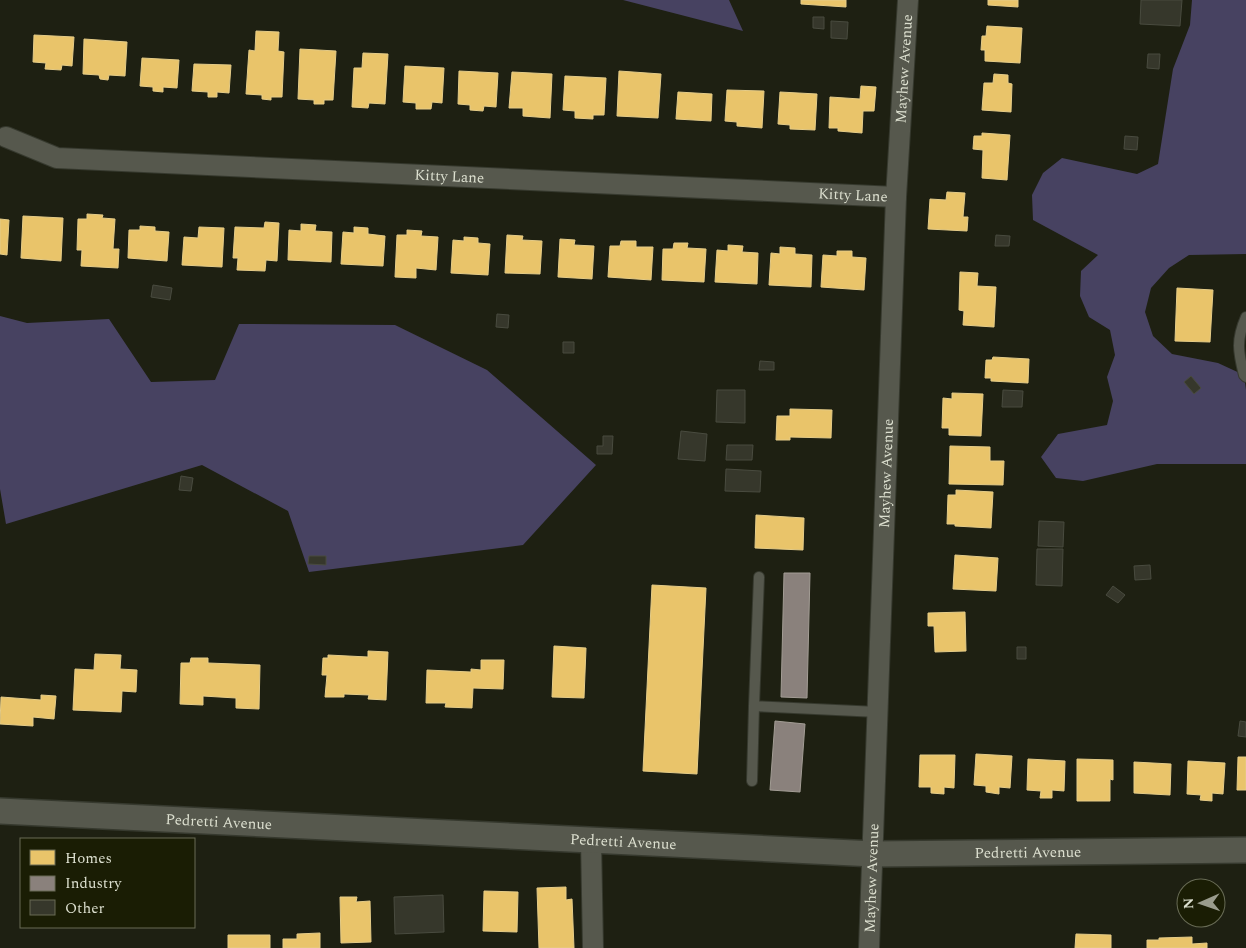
<svg xmlns="http://www.w3.org/2000/svg" width="1246" height="948" font-family="Spectral,serif">
<style>
.green{fill:#474261}
.homes{fill:#e9c46a;stroke:#e5cc88}
.industry{fill:#8a817c;stroke:#a39d95}
.building{fill:#36372b;stroke:#494b3f}
.lines{fill:none;stroke-linecap:round;stroke-linejoin:round}
.service-casing{stroke:#36392e;stroke-width:12}
.minor-casing{stroke:#36392e;stroke-width:22}
.tertiary-casing{stroke:#36392e;stroke-width:28}
.service{stroke:#56584d;stroke-width:10}
.minor{stroke:#56584d;stroke-width:20}
.tertiary{stroke:#56584d;stroke-width:25}
.labels{text-anchor:middle;stroke-width:5;stroke-linejoin:round;paint-order:stroke}
.street-label{font-size:15px;fill:#dcdfcf;stroke:#1a1d04}
</style>
<rect width="100%" height="100%" fill="#1e2012"/>
<path class="green" d="M623,0H729L743,31Z
M1192,0H1246V254L1189,255L1169,268L1151,288L1145,312L1153,336L1172,354L1218,363L1244,375L1246,390V464H1157L1083,481L1056,478L1041,457L1058,434L1107,425L1113,401L1107,377L1115,355L1110,330L1089,317L1080,296L1081,271L1098,255L1033,220L1032,195L1043,173L1062,158L1137,174L1158,164L1173,69L1190,25Z
M0,316L27,323L109,319L151,382L215,380L239,324L395,325L487,370L596,465L523,545L309,572L288,511L202,465L6,524L0,489Z"/>
<path class="homes" d="M801,0H846V7L801,4Z
M988,0H1018V7L988,5Z
M987,26L1022,28L1020,63L985,61V50H981L982,36H986Z
M256,31L279,32L278,51L284,52L282,97H271V100L262,99V95L246,94L249,50L255,51Z
M34,35L74,37L72,66L62,65L61,70L45,69L46,63L33,62Z
M84,39L127,42L125,76L109,75L108,80L100,79L99,75L83,74Z
M300,49L336,51L333,100H324V104H314V100L298,99Z
M363,53L388,54L385,104L369,103L368,108L352,107L354,68H362Z
M142,58L179,60L177,88L163,87V92L153,91V87L140,86Z
M194,64L231,65L229,93L217,92V97H208V92L192,91Z
M405,66L444,68L442,103L432,102L431,109H416V103L403,102Z
M459,71L498,73L496,107L484,106L483,111L470,110V105L458,104Z
M619,71L661,74L658,118L617,116Z
M512,72L552,74L550,118L523,116V108H509Z
M994,74L1008,75V83L1012,84L1011,112L982,110L984,83H993Z
M565,76L606,78L604,115H593V119L575,118V111L563,110Z
M861,86L876,87L874,111H863L862,133L838,131V128H829L830,97L860,99Z
M727,90L764,91L762,128L737,126V122L725,121Z
M678,92L712,94L711,121L676,119Z
M780,92L817,94L815,130L790,129V125L778,124Z
M982,133L1010,135L1007,180L982,178L983,150L973,149L974,136H982Z
M947,192L965,193L963,217H968L967,231L928,229L930,199L946,200Z
M87,214L103,215L102,218L115,219L113,249H119L118,268L81,266L82,250H77L78,219H87Z
M23,216L63,218L61,261L21,258Z
M0,219L9,220L7,255L0,254Z
M265,222L279,223L277,261L266,260L265,271L237,270L238,258H233L235,227L264,228Z
M301,224L316,225L315,231L332,232L331,262L288,260L289,230L301,231Z
M140,226L155,227V231L169,232L167,261L128,258L129,230H140Z
M199,227L224,228L222,267L182,265L184,237L198,238Z
M354,227L368,228V234L385,236L383,266L341,264L343,232L354,233Z
M407,230L422,231L421,236L438,237L436,270L416,268V278L395,277L397,235H407Z
M507,235L523,236L522,240L542,241L540,274L505,273Z
M464,237L478,238V243L490,244L488,275L451,273L453,240L464,241Z
M560,239L575,240L574,245L594,246L592,279L558,277Z
M621,241H636V247H653L651,280L608,277L610,246H620Z
M674,243H688L687,248L706,249L704,282L662,280L663,249H673Z
M728,245L743,246L742,252L758,253L757,284L715,282L717,250L728,251Z
M780,247L795,248V254L812,255L811,287L769,285L771,253L780,254Z
M837,251H852V257L866,258L864,290L821,287L823,255L837,256Z
M960,272L978,273L977,286L996,287L994,327L963,325L964,311L959,310Z
M1177,288L1213,290L1210,342L1175,341Z
M993,357L1029,359L1028,383L991,381V378H985L986,360H992Z
M952,393L983,394L981,436L949,435V428H942L943,398L952,399Z
M790,409L832,410L831,438L790,437V440H776L777,416H790Z
M950,446L990,447V461H1004L1003,485L949,484Z
M956,490L993,492L991,528L955,526V524H947L948,495H956Z
M756,515L804,518L803,550L755,548Z
M955,555L998,558L996,591L953,589Z
M652,585L706,588L697,774L643,771Z
M965,612L966,651L935,652L934,626H928V613Z
M554,646L586,648L584,698L552,697Z
M368,651L388,652L386,700L368,699L369,695L344,694V697H325L327,675H322L323,658H328V655L368,657Z
M95,654L121,655L120,669L137,670L136,692L122,691L121,712L73,710L75,669L94,670Z
M191,658H208V663L260,665L259,709L236,708V698L203,696V705L180,704L181,663H190Z
M481,660H504L503,689L473,688L472,708L445,707L446,703H426L427,670L471,672V669L481,670Z
M41,695L56,696L54,719L33,717V726L0,724L1,697L41,700Z
M976,754L1012,756L1010,788L999,787V794L986,792V786L974,785Z
M920,755H955L954,788L944,787V794L931,793V787H919Z
M1238,757H1246V790H1237Z
M1028,759L1065,761L1064,791L1052,790V798H1040L1041,791L1027,790Z
M1077,759L1113,760V780L1110,779V801H1077Z
M1188,761L1225,763L1223,794L1212,793V801L1200,800L1201,795L1187,794Z
M1134,762L1171,764L1170,795L1134,793Z
M566,887V900L572,899L574,948H539L537,888Z
M484,891L518,892L517,932L483,931Z
M340,897H357L356,902L370,901L371,942L341,943Z
M320,933V948H283V939H297V934Z
M1076,934L1111,935V948H1075Z
M228,935H270V948H228Z
M1192,937V944L1207,943V948H1147V940H1159V938Z"/>
<path class="industry" d="M784,573H810L807,698L781,697Z
M775,721L805,724L800,792L770,790Z"/>
<path class="building" d="M1141,0H1182L1180,26L1140,24Z
M813,17H824V29L813,28Z
M831,21L848,22L847,39L831,38Z
M1148,54H1160L1159,69L1147,68Z
M1125,136L1138,137L1137,150L1124,149Z
M996,235L1010,236L1009,246H995Z
M153,285L172,288L170,300L151,297Z
M497,314L509,315L508,328L496,327Z
M563,342H574V353H563Z
M760,361L774,362V370H759Z
M1191,376L1201,388L1194,394L1184,382Z
M717,390H745V423L716,422Z
M1003,390L1023,391L1022,407H1002Z
M681,431L707,434L705,461L678,459Z
M603,436H613L612,454H597V446H603Z
M727,445H753L752,460H726Z
M726,469L761,471L760,492L725,491Z
M181,476L193,478L191,491L179,490Z
M1039,521L1064,522L1063,547L1038,546Z
M1037,549H1063L1062,586L1036,585Z
M309,556H326V565L308,564Z
M1150,565L1151,579L1135,580L1134,566Z
M1113,586L1125,595L1118,603L1106,595Z
M1017,647H1026V659H1017Z
M1240,721L1246,722V737L1238,736Z
M443,895L444,932L395,934L394,897Z"/>
<g class="lines">
<g class="service-casing">
<path id="service" d="M1246,317C1236,340 1238,351 1244,375L1246,377
M759,577L754,706L878,712
M752,781L754,706"/>
</g>
<g class="minor-casing">
<g id="minor">
<path id="s1" d="M6,137L57,158L896,197"/>
<path d="M591,840L593,948"/>
<path id="s2" d="M869,948L896,197L908,0"/>
</g>
</g>
<g class="tertiary-casing">
<g id="tertiary">
<path id="s3" d="M0,811L874,854L1246,850"/>
</g>
</g>
<use href="#service" class="service"/>
<use href="#minor" class="minor"/>
<use href="#tertiary" class="tertiary"/>
</g>
<g class="labels">
<g class="street-label">
<text dy="5" stroke="none"><textPath href="#s2" startOffset="880">Mayhew Avenue</textPath></text>
<text dy="5" stroke="none"><textPath href="#s1" startOffset="448">Kitty Lane</textPath></text>
<text dy="5" stroke="none"><textPath href="#s1" startOffset="852">Kitty Lane</textPath></text>
<text dy="5" stroke="none"><textPath href="#s2" startOffset="475">Mayhew Avenue</textPath></text>
<text dy="5" stroke="none"><textPath href="#s3" startOffset="219">Pedretti Avenue</textPath></text>
<text dy="5" stroke="none"><textPath href="#s3" startOffset="624">Pedretti Avenue</textPath></text>
<text dy="5" stroke="none"><textPath href="#s3" startOffset="1029">Pedretti Avenue</textPath></text>
<text dy="5" stroke="none"><textPath href="#s2" startOffset="70">Mayhew Avenue</textPath></text>
</g>
</g>
<rect x="20" y="838" width="175" height="90" fill="#1a1d04" stroke="#686b55"/>
<rect x="30" y="850" width="25" height="15" fill="#e9c46a" stroke="#686b55"/>
<text x="65" y="863" font-size="15" fill="#dcdfcf">Homes</text>
<rect x="30" y="876" width="25" height="15" fill="#8a817c" stroke="#686b55"/>
<text x="65" y="888" font-size="15" fill="#dcdfcf">Industry</text>
<rect x="30" y="900" width="25" height="15" fill="#36372b" stroke="#686b55"/>
<text x="65" y="913" font-size="15" fill="#dcdfcf">Other</text>
<g transform="translate(1201 903) rotate(268)"><circle r="24" fill="#1a1d04" stroke="#686b55"/>
<path d="M0-4L9 19L0 12L-9 19Z" fill="#9a9c8d"/>
<text y="-8" font-size="14" font-weight="bold" text-anchor="middle" fill="#dcdfcf">N</text>
</g>
</svg>
